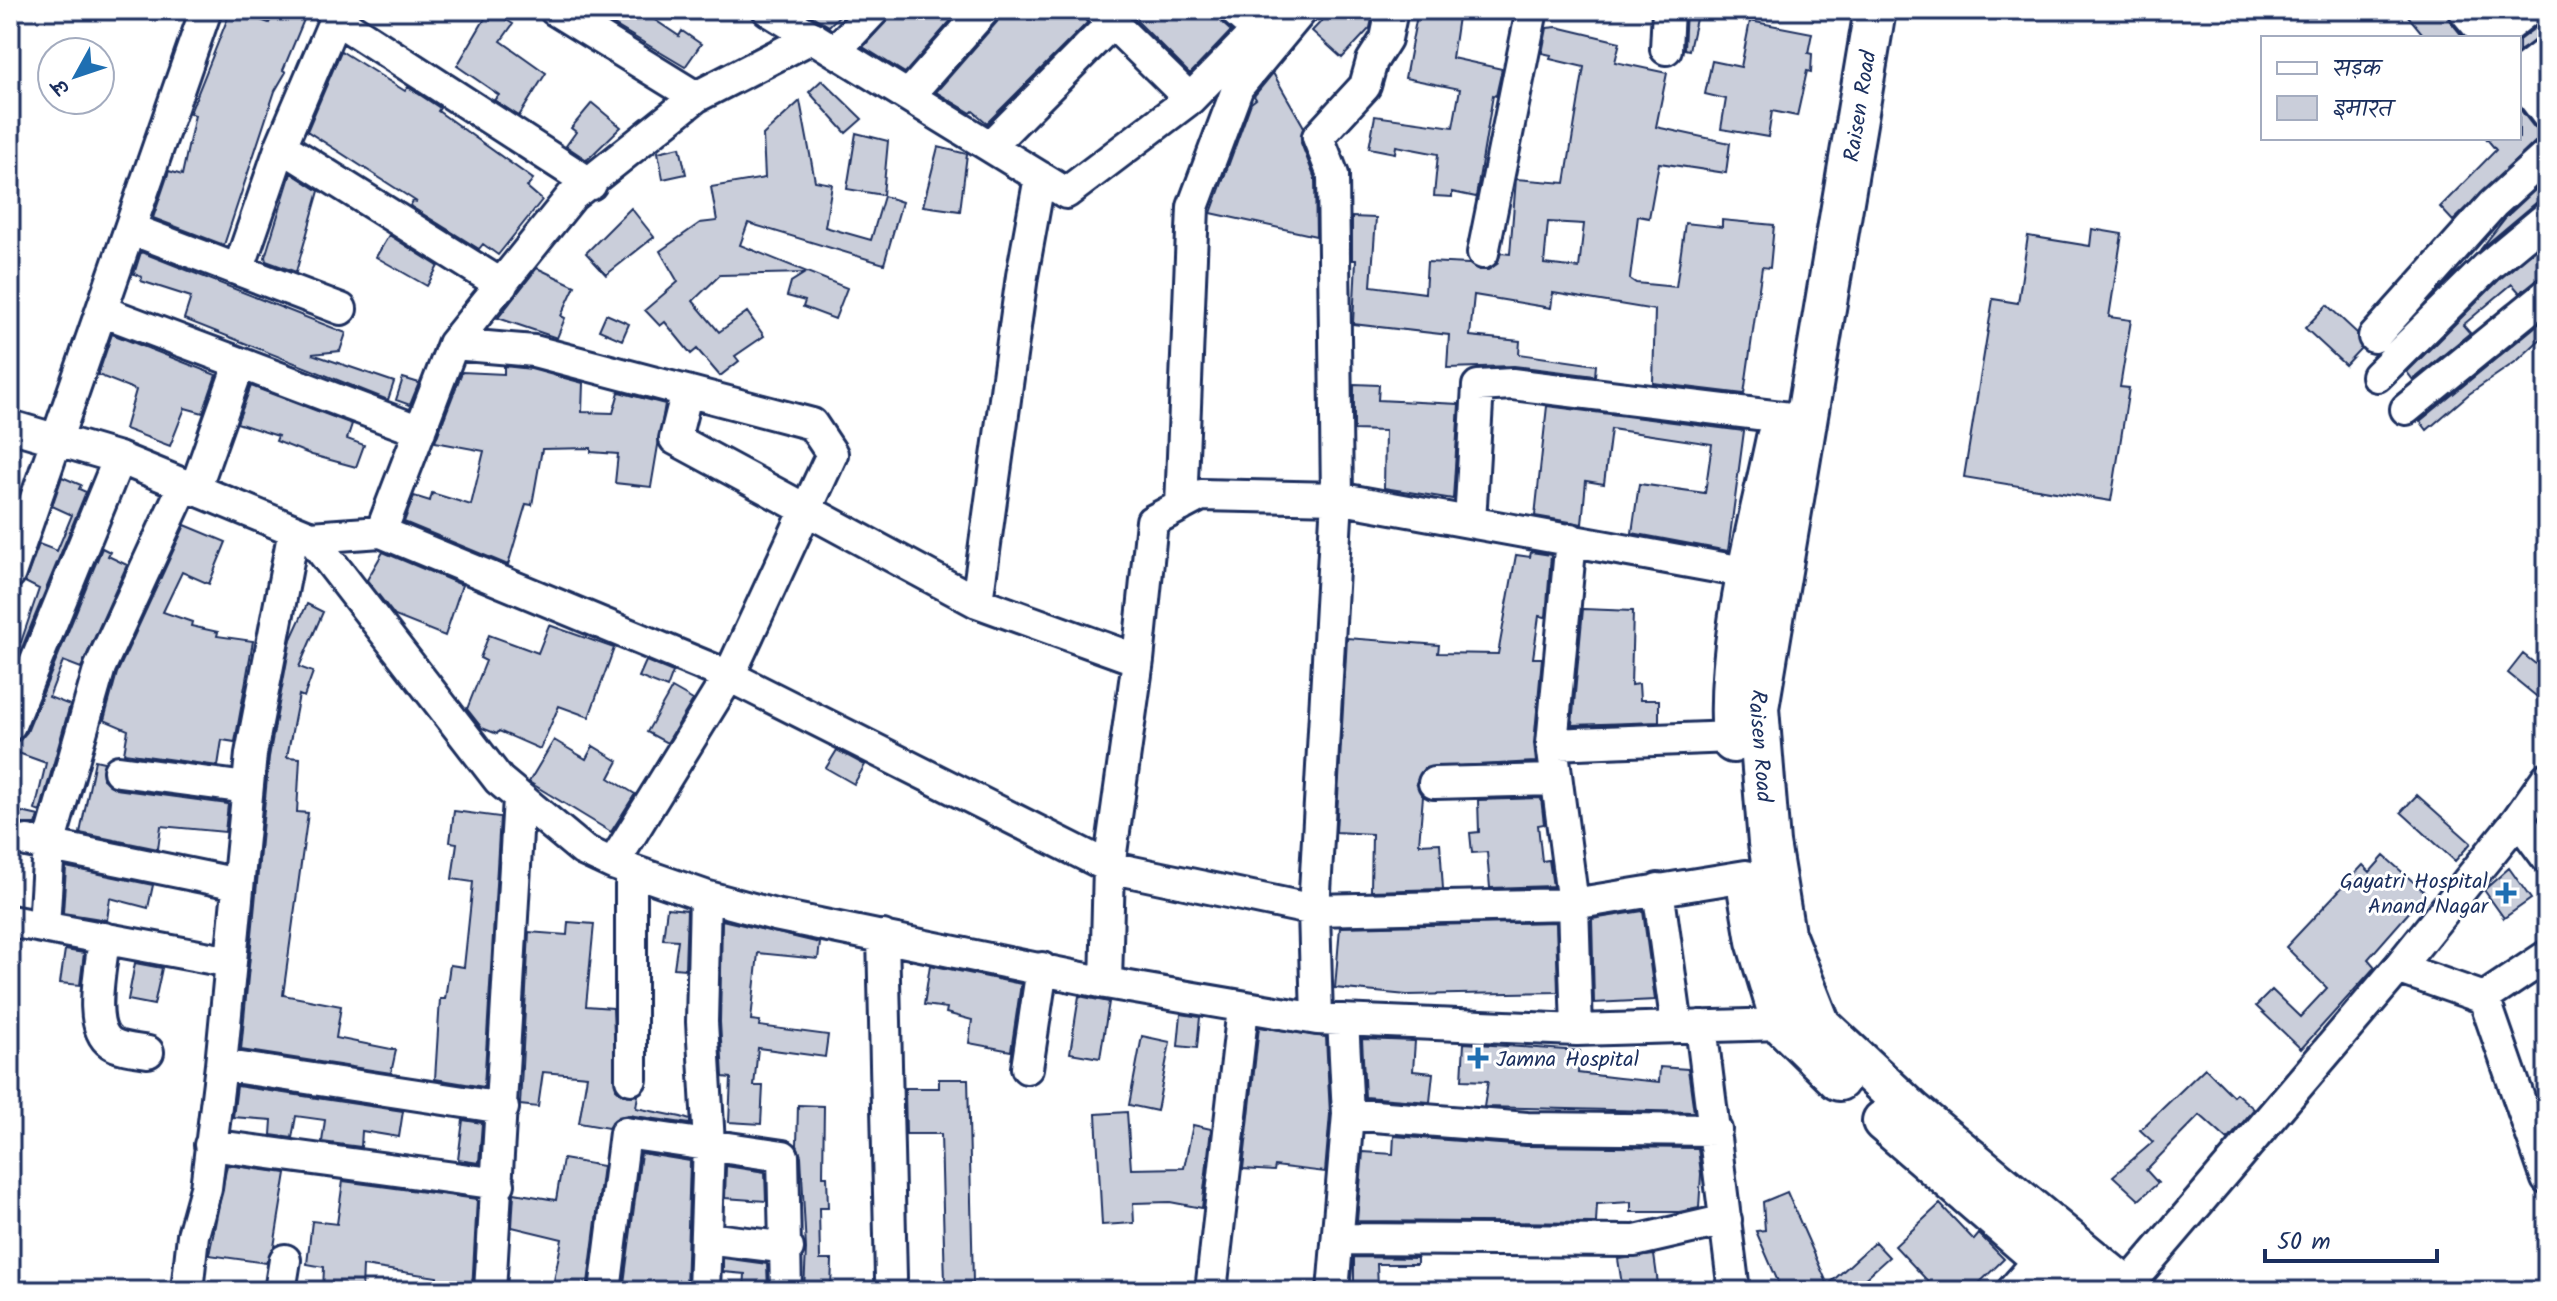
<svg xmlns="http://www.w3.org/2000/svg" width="2557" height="1301" font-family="Kalam,'Playpen Sans Deva',sans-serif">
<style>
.building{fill:#caceda;stroke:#1b2f5e;stroke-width:2;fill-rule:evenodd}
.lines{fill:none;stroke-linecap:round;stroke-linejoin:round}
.minor-casing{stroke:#1b2f5e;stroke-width:36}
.major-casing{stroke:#1b2f5e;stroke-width:46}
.minor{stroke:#fff;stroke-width:30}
.major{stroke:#fff;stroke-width:40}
.poi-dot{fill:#1f6fb2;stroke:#fff;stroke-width:3}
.labels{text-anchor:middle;stroke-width:6;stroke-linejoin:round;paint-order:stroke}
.street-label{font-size:22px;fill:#1b2f5e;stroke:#fff}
.poi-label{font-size:22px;fill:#1b2f5e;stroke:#fff;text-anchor:end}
</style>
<rect width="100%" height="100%" fill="#fff"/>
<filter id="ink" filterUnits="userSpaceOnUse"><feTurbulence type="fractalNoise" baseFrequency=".0125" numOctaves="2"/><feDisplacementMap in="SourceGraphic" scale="16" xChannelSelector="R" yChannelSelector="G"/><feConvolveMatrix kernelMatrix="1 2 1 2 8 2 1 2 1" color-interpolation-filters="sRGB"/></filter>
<g filter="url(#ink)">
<path class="building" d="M231,10L269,23L275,10H308L283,70L286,72L275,91L224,245L153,218L169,171L182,175L195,115L190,113Z
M490,10L513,24L501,41L546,73L519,116L494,100L499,95L457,66Z
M589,10H640L679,36L682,31L701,44L685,67Z
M802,10H845L829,26Z
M896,10H960L905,73L863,47Z
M1002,10H1082L1087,23L987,123L973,111L971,113L936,92L997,22Z
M1126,10H1216L1222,23L1231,31L1190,74Z
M1332,10H1374L1370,28L1342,58L1312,31Z
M1418,10H1459L1452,58L1502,69L1496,96L1493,95L1476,197L1452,192V197L1434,196L1438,154L1396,146L1395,153L1369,148L1375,116L1453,127L1460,89L1405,78Z
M1686,10H1698L1689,50L1684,49Z
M2403,10H2446L2450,21L2464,38H2426Z
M2547,10V34L2519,51V40L2540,24Z
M1750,21L1812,33L1808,53L1812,54L1811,72L1807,71L1797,116L1772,111L1768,137L1721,129L1726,99L1705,94L1712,61L1741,67Z
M1557,27L1620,42L1615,62L1667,73L1656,127L1730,143L1726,173L1659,163L1649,218L1638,216L1630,279L1636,283L1676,287L1685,223L1722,227V220L1774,225L1770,268L1762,267L1744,394L1653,383L1655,310L1553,293L1551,308L1474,295L1470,336L1520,341L1519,354L1596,365L1595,376L1514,366L1447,368L1449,335L1353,324L1356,260H1352V217L1376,218L1371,286L1425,293L1427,262L1469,264L1479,270H1488L1497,264L1501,253L1510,254L1516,179L1565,183L1584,67L1550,59L1551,55L1542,53L1547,28ZM1548,222L1584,224L1579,268L1544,264Z
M341,51L405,91L408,87L440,108L438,111L533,179L527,187L542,200L498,255L483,244L479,249L410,206L413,201L417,202L307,131Z
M1273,73L1304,127L1301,143L1315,179L1316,236L1211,213L1251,103L1256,99L1254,96Z
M822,80L862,119L846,133L809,92Z
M800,101L815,181L832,184L825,227L871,240L884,196L902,202L884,264L748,223L740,245L847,288L835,319L803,307L805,301L787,296L791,282L805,273L720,275L693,301L719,332L747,312L764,336L735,356L739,361L720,376L697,349L691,354L665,322L660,326L645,310L678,282L660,251L700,223L717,221L711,187L765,178L763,135Z
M592,103L621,127L587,160L566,146L576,132L571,128Z
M2519,108L2533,126L2547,133V138L2535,142L2453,221L2440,207L2496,150L2486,138H2519Z
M856,133L888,141L883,195L847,189Z
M680,147L686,174L663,179L658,152Z
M938,147L967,154L960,211L923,206Z
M291,173L319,191L296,272L266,261L265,257Z
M2547,179V199L2536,203L2480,250L2506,217Z
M631,208L654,237L606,275L586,253Z
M2092,229L2122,234L2109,317L2131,320L2120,387L2129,388L2111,501L1964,477L1993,299L2018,303L2028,236L2090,246Z
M389,235L438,266L427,286L376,257Z
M2547,240V276L2536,280L2520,293L2512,284L2463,325L2470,333L2413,380L2407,372L2500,279Z
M141,252L346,333L340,351L312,354L394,382L388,400L184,319L191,297L141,281L142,277L134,274Z
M537,268L575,286L561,316L565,318L557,338L498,318Z
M2327,305L2357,333L2361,348L2345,365L2305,328Z
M606,314L629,324L622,340L599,330Z
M2547,317V333L2518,360L2469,394L2427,430L2420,421Z
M112,334L216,375L203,413L185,408L170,446L125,429L136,390L98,375Z
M504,366L531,369L583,383L582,412L613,413L619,392L665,404L651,487L615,483L618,454L591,452V448L542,449L532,505L526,504L508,565L404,522L414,496L430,501L432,493L471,505L484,451L435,442L462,372L504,374Z
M403,378L419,383L410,405L396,400Z
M1354,384L1379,385L1378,400L1459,404L1453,499L1384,488L1385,431L1354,430Z
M251,386L352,424L347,439L364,445L356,467L312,455L276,441L278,436L237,423Z
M1547,406L1744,431L1728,551L1632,533L1639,484L1705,493L1712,444L1611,429L1604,484L1586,481L1582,524L1535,516Z
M62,477L81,485L79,489L86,492L10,677V660L18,641L21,642L39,589L25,582L39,544L57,551L72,515L52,506Z
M185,525L226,542L209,584L182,572L163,612L192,622L191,626L218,632L217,636L253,641L235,742L222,740L218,766L124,753L128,730L104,720L117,673Z
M102,548L110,552L108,556L127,565L81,668L63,661L49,697L70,705L40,812L35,810L46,763L10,750V743L20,740L27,732Z
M383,552L462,585L445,636L395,616L367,580Z
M1531,552L1551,555L1546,617L1539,616L1533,658H1542L1534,743L1536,762L1424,768L1416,783L1423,796L1419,844L1440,843L1443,889L1371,891L1372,834L1336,832L1347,638L1439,645L1438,653L1498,654L1516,555L1530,557Z
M307,604L323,612L299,667L313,672L304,697L299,695L287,757L300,758L297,812L308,813L283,995L341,1006L336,1038L396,1050L391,1073L241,1050L269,757L291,639Z
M1583,609L1633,611L1631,685L1639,684L1640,700H1659V722L1572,725Z
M549,625L614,648L589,717L559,706L540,749L499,731L497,734L482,728L467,709L486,661L480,658L489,635L538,653Z
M2523,654L2547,673V705L2508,673Z
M646,661L673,672L667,688L639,677Z
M672,688L693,700L667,743L647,732Z
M554,740L586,759L593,746L618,761L609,778L635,794L611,832L529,782Z
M837,750L865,765L854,784L826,768Z
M95,760L104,762L103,779L116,789L228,804L225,832L161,826L158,849L80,833Z
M2417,795L2471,843L2455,861L2401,812Z
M1541,798L1544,824L1538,825L1542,861L1549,860L1553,886L1490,888L1487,852L1472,853L1470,833L1479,832L1478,800Z
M17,811L39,816L36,824H22L14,829Z
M454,811L500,817L484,1087L435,1079L440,999H445L450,965L464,967L473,882L452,879L457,843L450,842Z
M2384,856L2426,893L2368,959L2375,967L2301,1049L2256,1006L2272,990L2300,1017L2327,988L2286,947L2363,865L2370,872Z
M66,867L153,885L148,908L110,898L107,920L63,913Z
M2509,868L2531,899L2504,918L2484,890Z
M667,908L687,910L685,969L674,968L678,940L663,939Z
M1643,911L1655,1000L1594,1003L1592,919Z
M722,920L820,943L818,959L758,953L751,1020L760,1021L759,1026L828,1035L825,1057L758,1048L754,1086H763L761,1124L729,1122L731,1078L723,1077L720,1022Z
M568,922L594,924L586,1006L613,1008L616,1089L623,1095H638L636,1108L681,1117L690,1120V1124L628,1115L618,1117L608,1128L579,1123L587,1076L543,1072L538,1107L520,1105L529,932L567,935Z
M1556,922L1558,992L1407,995L1335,988L1340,927Z
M65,950L84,953L80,985L60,983Z
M135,963L162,968L154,1005L128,1000Z
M930,965L1021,984L1011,1051L969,1043L972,1020L946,1013L947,1008L924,1005Z
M1079,996L1109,1002L1100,1058L1070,1053Z
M1181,1014L1200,1017L1197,1048L1178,1046Z
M1259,1027L1326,1037L1330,1114L1325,1172L1275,1166L1274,1171L1243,1169Z
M1142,1036L1170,1042L1157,1111L1129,1105Z
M1362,1039L1415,1041L1413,1071L1433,1073L1430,1102L1365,1097Z
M1464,1043L1580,1051L1578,1073L1619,1078L1659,1082L1660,1067L1688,1069L1694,1112L1484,1107L1488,1081L1462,1080Z
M2205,1068L2233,1096L2236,1093L2254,1109L2228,1140L2200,1115L2146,1170L2158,1183L2139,1200L2113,1176L2153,1142L2140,1130Z
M939,1079H968L973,1282L945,1283L941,1134H906L905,1088H939Z
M237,1086L403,1111L399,1137L362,1131L361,1147L322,1142L325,1120L296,1116L292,1138L271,1135L272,1120L233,1117Z
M798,1105L824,1106L823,1176H827L828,1208H819L820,1260H832L831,1291H804L806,1249L801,1156L797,1145Z
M1127,1112L1131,1169L1184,1168L1193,1125L1211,1129L1202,1208L1170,1202L1133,1203L1134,1223L1102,1225L1096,1114Z
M463,1120L482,1123L479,1163L458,1160Z
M1394,1136L1526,1146L1698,1148L1701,1174L1699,1208L1679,1212H1631V1202L1597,1204L1596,1223L1357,1221L1363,1152L1393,1154Z
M641,1153L690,1161L686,1291H623Z
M563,1159L603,1166L587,1291H552L562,1239L512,1227L514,1193L556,1200Z
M227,1165L286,1173L274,1247L266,1263L209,1255Z
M726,1166L765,1172L766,1201L725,1198Z
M343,1181L477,1199L472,1291H435L437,1277L363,1266L362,1291L323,1290L324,1267L307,1264L312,1221L337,1224Z
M1787,1192L1828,1285L1875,1242L1889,1257L1851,1291H1782L1756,1231L1765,1230L1763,1202Z
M1940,1204L1974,1240L1979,1234L2004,1259L1971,1291H1937L1895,1246Z
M1654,1255L1659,1291H1623L1618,1259Z
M1354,1257L1417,1258V1264H1377L1378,1288L1354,1289Z
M723,1258L767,1264L768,1291H744L745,1274L723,1272Z"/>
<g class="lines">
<g class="minor-casing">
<path id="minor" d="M555,10L696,97
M768,10L1066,193L1190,99L1277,10
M1234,10L1259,32
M2464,10L2488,38
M1100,11L1190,99
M336,19L591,184
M813,37L696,97L572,196L453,344L381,532L729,676L1109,867L1314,910L1573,904L1746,876
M2493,38L2528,10
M1666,49L1668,10
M835,51L874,10
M2519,74L2547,52
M2519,78L2547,115
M908,96L984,10
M281,146L502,285
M990,146L1113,22
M131,229L341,309
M1483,253L1532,10
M239,268L281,146L339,10
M102,311L420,431
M2374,337L2493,204L2547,155
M453,344L534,351L812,424L832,454L729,676L613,864
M2377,376L2488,266L2547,217
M687,391L675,439L977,602L1138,660
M2406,409L2547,294
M10,426L119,458L311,537L499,780L583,850L613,864L705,896L775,915L1106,983L1317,1019L1577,1030L1782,1024L1803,1019
M195,489L239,365
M1181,506L1193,207L1238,87L1302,10
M1470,522L1478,386L1512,384L1806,420
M311,537L381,532
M1571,539L1552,744L1573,904L1577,1030
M10,573L206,10
M977,602L1022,276L1040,177
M10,725L119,458
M1552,744L1733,737
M119,771L247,788
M1434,783L1555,780
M2518,819L2547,858
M27,841L238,884
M1658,889L1677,1027
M10,921L231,962
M44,927L49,845L100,667L184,485
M883,936L891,1278
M104,938C102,965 86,1026 111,1043C120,1049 137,1050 148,1052
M2398,968L2484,998L2547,1179
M1106,983L1109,867L1138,660L1152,521L1201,495L1337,498L1766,576
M2484,998L2547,956
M1317,1019L1314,910L1337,498L1333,175L1318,137L1365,86L1372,61L1386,39L1392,10
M1701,1026L1734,1291
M221,1065L503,1108
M1027,1068L1042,968
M631,1079V870
M1348,1114L1527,1128L1716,1130
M210,1145L499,1184
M706,1238L788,1248
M1339,1239L1635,1241L1726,1220
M187,1291L193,1235L206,1188L221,1065L251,754L294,530
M280,1291L285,1260
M490,1291L519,798
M605,1291L625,1133L783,1156L786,1291
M704,1291L709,1144L702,1022L705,896
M1211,1291L1243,1008
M1333,1291L1348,1114L1343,1020
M2012,1291L2054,1243
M2123,1291L2398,968L2518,819L2547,778"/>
</g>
<g class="major-casing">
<g id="major">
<path id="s1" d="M1875,10L1758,708L1769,843L1784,934L1820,1025L1913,1112L2130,1291"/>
<path d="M1733,742C1725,644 1757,534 1777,438"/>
<path d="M1749,893L1757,941L1782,1024L1839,1080"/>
<path d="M1883,1121L2080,1291"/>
</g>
</g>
<use href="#minor" class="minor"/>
<use href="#major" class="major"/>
</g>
</g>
<g class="poi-dot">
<path d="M2502 881h8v8h8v8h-8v8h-8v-8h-8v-8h8z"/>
<path d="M1474 1046h8v8h8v8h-8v8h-8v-8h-8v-8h8z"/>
</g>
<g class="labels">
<g class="street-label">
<text transform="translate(1859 106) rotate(-81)" y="8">Raisen Road</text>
<text dy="8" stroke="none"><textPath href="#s1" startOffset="746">Raisen Road</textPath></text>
</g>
<g class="poi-label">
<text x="2488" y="888">Gayatri Hospital<tspan x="2488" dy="25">Anand Nagar</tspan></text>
<text x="1496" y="1066" text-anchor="start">Jamna Hospital</text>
</g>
</g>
<rect width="2557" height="1301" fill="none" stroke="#fff" stroke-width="40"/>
<rect x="20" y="20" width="2517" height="1261" fill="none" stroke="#1b2f5e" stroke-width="3" filter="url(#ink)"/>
<rect x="2261" y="36" width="260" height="104" fill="#ffffff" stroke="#a4acbf" stroke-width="2"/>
<rect x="2277" y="62" width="40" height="12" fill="#ffffff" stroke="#a4acbf" stroke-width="2"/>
<text x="2333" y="76" font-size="24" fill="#1b2f5e">सड़क</text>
<rect x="2277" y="96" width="40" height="24" fill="#caceda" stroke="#a4acbf" stroke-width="2"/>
<text x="2333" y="116" font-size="24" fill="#1b2f5e">इमारत</text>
<g transform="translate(76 76) rotate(230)"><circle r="38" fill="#ffffff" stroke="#a4acbf" stroke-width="2"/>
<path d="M0-6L14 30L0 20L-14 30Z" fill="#1f6fb2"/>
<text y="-12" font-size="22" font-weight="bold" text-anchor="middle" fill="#1b2f5e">उ</text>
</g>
<path d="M2265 1249v12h172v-12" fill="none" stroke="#1b2f5e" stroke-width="4"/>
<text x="2277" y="1249" font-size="24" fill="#1b2f5e" stroke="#ffffff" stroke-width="6" paint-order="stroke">50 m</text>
</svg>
